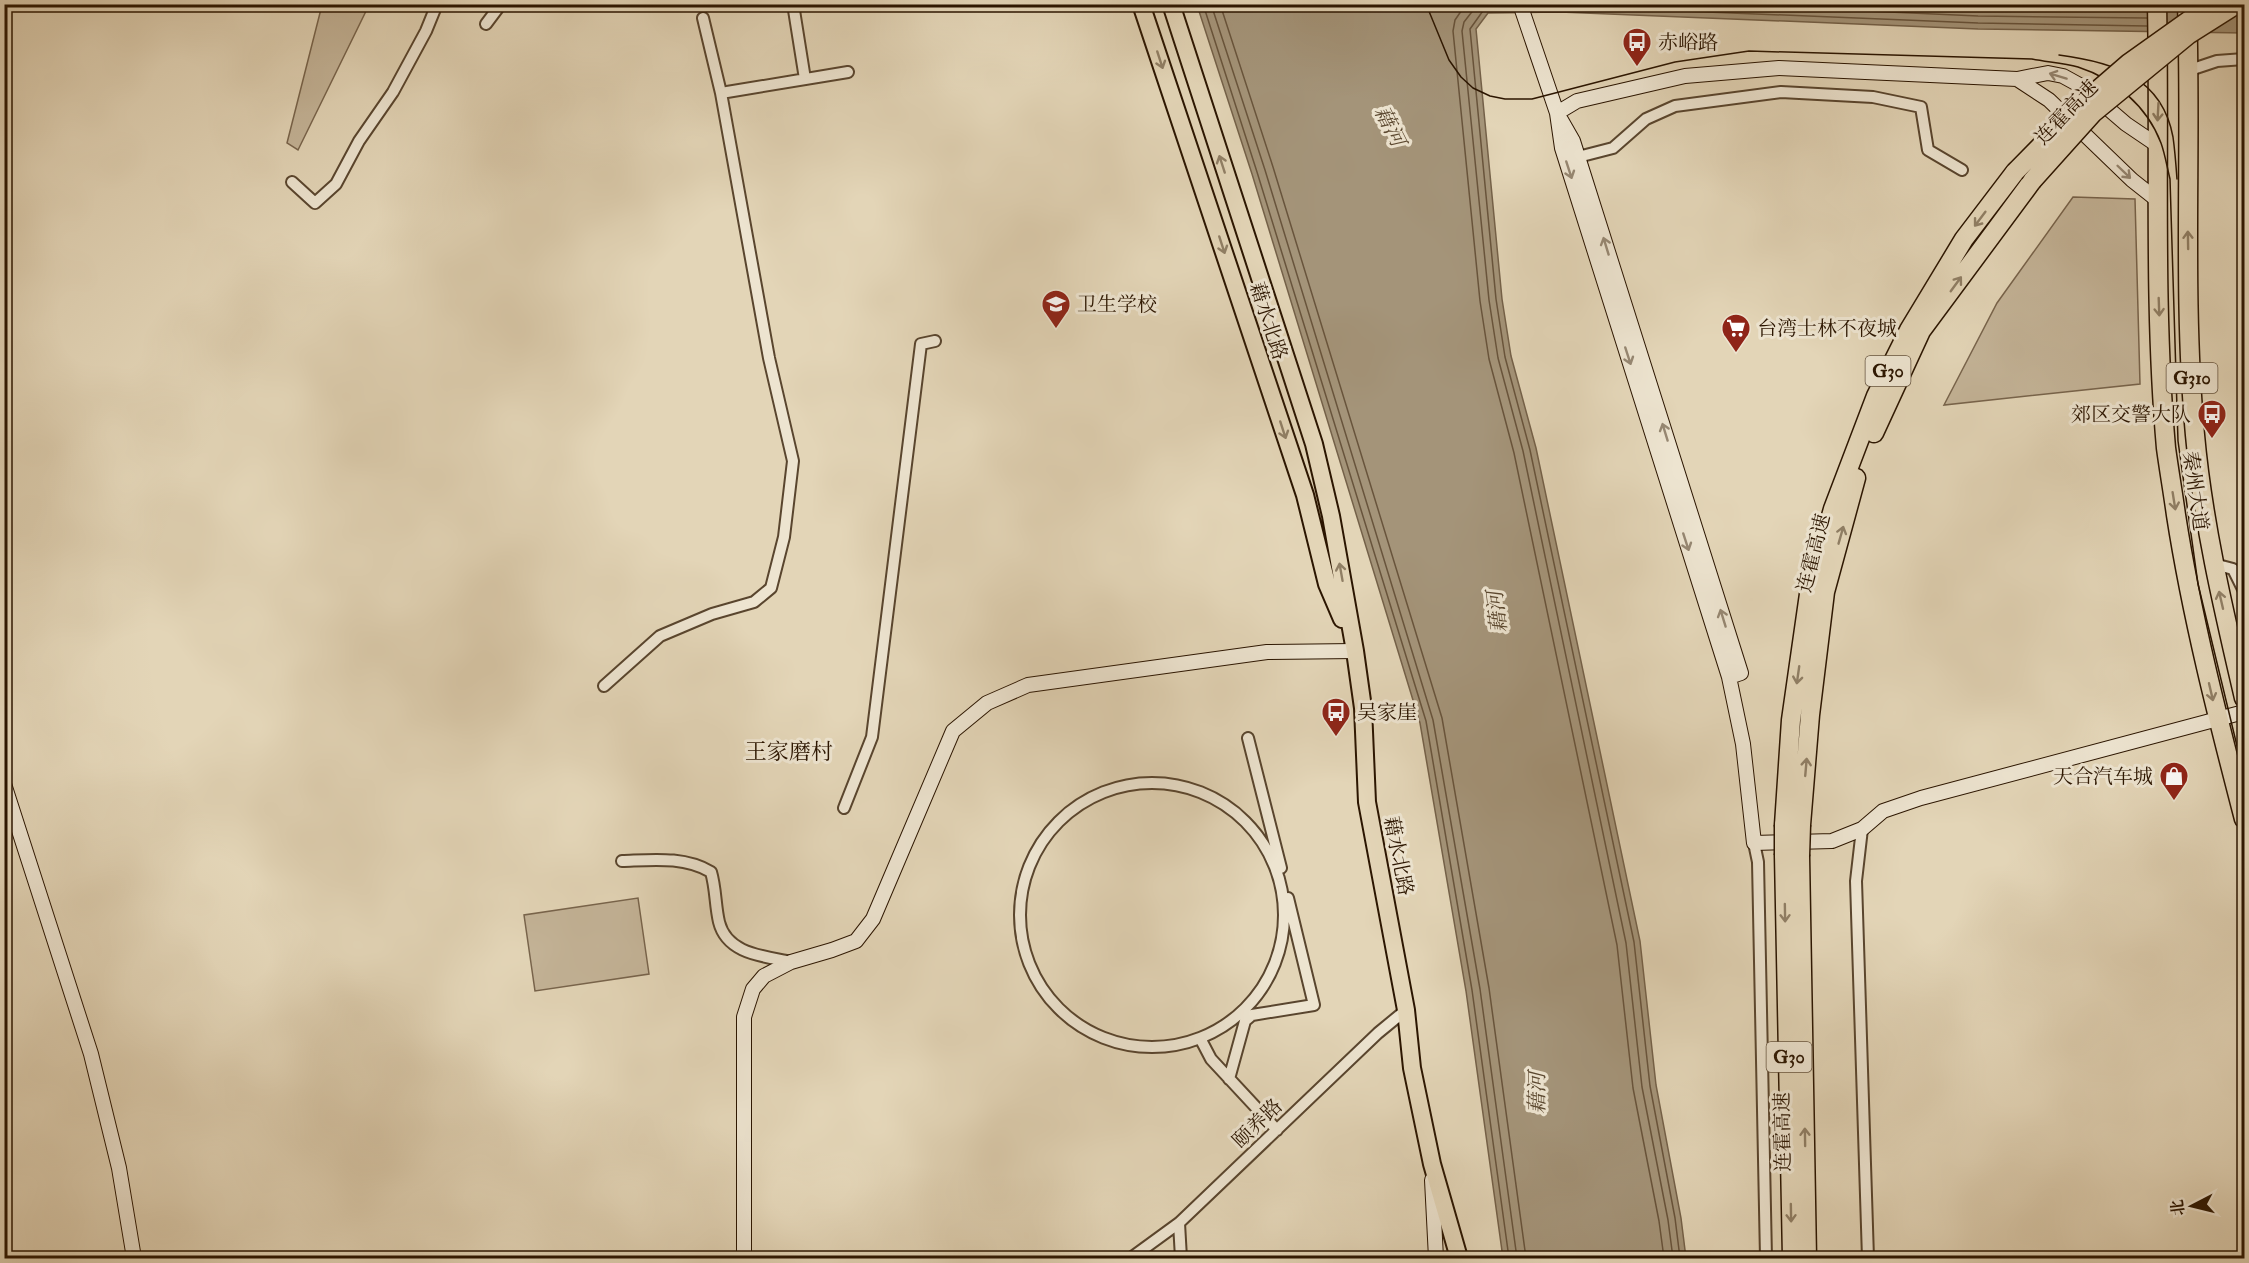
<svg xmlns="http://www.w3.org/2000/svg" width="2249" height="1263" font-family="'IM FELL Double Pica','Noto Serif SC',serif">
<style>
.green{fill:#c4b498;stroke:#78644c;stroke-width:1.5}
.water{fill:#a49479;stroke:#746149;stroke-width:1.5}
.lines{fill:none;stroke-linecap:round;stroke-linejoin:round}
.shore{stroke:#68543c;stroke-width:1.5}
.street-casing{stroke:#59452e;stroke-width:14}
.secondary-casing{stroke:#2b1500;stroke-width:16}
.primary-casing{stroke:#2b1500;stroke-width:20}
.highway-casing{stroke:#2b1500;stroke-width:21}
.street{stroke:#ede4d0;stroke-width:10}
.secondary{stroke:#ede4d0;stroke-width:14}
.primary{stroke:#e3d5b7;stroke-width:16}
.highway{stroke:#e3d5b7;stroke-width:18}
.tram{stroke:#2b1500;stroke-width:1.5}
.highway-bridge-casing{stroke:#2b1500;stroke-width:21;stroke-linecap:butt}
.highway-bridge{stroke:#e3d5b7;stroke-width:18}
.oneway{stroke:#907f65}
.oneway2{stroke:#968772}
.labels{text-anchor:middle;stroke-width:6;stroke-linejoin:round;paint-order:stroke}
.shield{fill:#ede4d0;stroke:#65533e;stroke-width:1.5}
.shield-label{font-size:18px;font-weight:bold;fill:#2b1500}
.poi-label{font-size:20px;fill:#2b1500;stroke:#ede4d0;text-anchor:start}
.street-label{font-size:20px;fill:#2b1500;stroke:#ede4d0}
.water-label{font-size:21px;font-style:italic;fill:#5b4830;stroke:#ede4d0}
.quarter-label{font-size:22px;fill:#2b1500;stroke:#ede4d0}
</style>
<rect width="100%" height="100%" fill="#e3d5b7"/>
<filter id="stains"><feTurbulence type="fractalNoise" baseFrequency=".00333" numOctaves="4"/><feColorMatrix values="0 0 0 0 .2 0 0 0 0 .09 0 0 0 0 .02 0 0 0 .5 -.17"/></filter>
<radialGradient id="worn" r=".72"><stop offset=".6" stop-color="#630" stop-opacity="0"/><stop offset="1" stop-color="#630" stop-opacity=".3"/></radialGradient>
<path class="green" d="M322,5H369L298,150L287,143Z
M2073,197L2135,199L2140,384L1944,405L1997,303Z
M638,898L649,974L535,991L524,915Z"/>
<path class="water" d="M1197,5H2244V33L1978,29L1560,12L1488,13L1476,29L1502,299L1511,356L1536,448L1640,941L1656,1085L1681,1218L1686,1258H1503L1466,991L1420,723L1252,174Z"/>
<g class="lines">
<path class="shore" d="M1203,4L1257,172L1426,721L1472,990L1509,1258
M1211,4L1265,170L1433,720L1480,989L1517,1258
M1220,4L1273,167L1442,718L1489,988L1526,1258
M1466,4L1455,20L1453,31L1480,301L1489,359L1514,453L1617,945L1633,1088L1659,1221L1664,1258
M1478,4L1464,22L1462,31L1489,300L1498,358L1523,451L1626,943L1642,1087L1668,1220L1673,1258
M1713,4L1978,16L2147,18
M1925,4L2147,9
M1530,6H1561L1978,23L2147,26
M1512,7L1485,8L1470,29L1496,299L1505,357L1530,450L1634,942L1650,1086L1675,1218L1680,1258"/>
<g class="street-casing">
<path id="street" d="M793,4L805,79
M486,24L501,4
M2187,71L2217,61L2244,59
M721,93L848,72
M1578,157L1613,148L1646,119L1675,106L1781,92L1873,97L1921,107L1928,150L1962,170
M292,182L315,203L336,184L359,141L393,92L426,31L437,4
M2214,564L2233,569L2244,591
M604,686L660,636L712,614L754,602L771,588L784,537L793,461L769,358L721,93L703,18
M1248,738L1281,868
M1020 915a132 132 0 1 1 264 0a132 132 0 1 1-264 0Z
M844,808L872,737L921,344L935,341
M1862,829L1856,881L1868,1258
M1754,843L1758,862L1766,1258
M622,861C652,860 684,856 711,872C716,889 715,905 719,922C727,954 763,956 791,962
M1200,1038L1211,1059L1277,1130
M1229,1079L1245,1021L1252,1015L1314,1005L1288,898
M1179,1223L1181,1258
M1131,1258L1179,1223L1378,1033L1406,1010"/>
</g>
<g class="secondary-casing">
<path id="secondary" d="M1520,4L1557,113L1562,148L1729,677L1743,744L1754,843L1832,841L1862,829L1883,811L1921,798L2244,712
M2017,79L2049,100L2132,180L2156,199
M1557,113L1577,101L1685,76L1779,68L2017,79L2048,73L2063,76L2083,87L2126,124L2157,145
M1561,120L1573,141L1741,673L1729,677
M4,784L91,1054L119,1168L134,1258
M1432,1180L1436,1258
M744,1258V1017L753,989L764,976L791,962L832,950L856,941L873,919L953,731L987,703L1028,685L1267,652L1355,651"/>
</g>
<g class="primary-casing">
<path id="primary" d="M1141,4L1305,495L1327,584L1342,619
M1171,4L1314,444L1331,516L1355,651L1363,708L1367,802L1406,1010L1412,1068L1432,1164L1459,1258"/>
</g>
<g class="highway-casing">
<path id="highway" d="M2157,4C2160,152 2153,300 2166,448C2169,470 2173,493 2176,515C2192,618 2218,719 2244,819
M2187,4C2192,148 2182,292 2195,435C2203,524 2224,612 2244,698
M1874,433L1921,331L2032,181
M1784,825L1791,720L1809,594L1833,509L1876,396L1909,330L1964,239L2015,172
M1801,825L1810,715L1825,592L1856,478
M1784,855L1792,1258
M1800,856L1807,1258"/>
</g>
<use href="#street" class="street"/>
<use href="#secondary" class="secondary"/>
<use href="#primary" class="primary"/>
<use href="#highway" class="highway"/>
<path class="tram" d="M1426,4L1449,60L1461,77L1473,88L1490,96L1505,99H1532L1675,62L1749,51L2032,59C2047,62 2063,63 2078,67C2115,79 2147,106 2161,143C2165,154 2167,167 2170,179L2178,441L2198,584L2244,775
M2059,55C2113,62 2162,77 2173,137C2175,151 2176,165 2177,179"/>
<g class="highway-bridge-casing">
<path id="highway-bridge" d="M2015,172L2085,101L2129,63L2212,4
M2032,181L2093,113L2188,35L2237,4
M1784,825V855
M1800,856L1801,825"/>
</g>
<use href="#highway-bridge" class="highway-bridge"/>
</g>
<defs><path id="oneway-shaft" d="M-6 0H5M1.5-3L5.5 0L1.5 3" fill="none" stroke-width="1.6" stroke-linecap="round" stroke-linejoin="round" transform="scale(1.5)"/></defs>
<g class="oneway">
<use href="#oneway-shaft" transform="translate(1160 60) rotate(72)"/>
<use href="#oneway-shaft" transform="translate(2158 112) rotate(93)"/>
<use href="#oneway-shaft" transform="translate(1222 164) rotate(-108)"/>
<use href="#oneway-shaft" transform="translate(1980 219) rotate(127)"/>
<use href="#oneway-shaft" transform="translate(2188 240) rotate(-91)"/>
<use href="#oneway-shaft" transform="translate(1222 245) rotate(72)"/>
<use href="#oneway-shaft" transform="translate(1956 284) rotate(-54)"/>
<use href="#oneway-shaft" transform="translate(2159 307) rotate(88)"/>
<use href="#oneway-shaft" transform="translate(1283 430) rotate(72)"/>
<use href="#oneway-shaft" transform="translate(2174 501) rotate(81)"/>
<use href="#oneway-shaft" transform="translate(1841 535) rotate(-74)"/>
<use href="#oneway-shaft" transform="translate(1341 572) rotate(-100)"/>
<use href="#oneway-shaft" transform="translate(2221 600) rotate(-103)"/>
<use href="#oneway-shaft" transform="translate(1798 675) rotate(98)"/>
<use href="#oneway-shaft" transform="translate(2211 692) rotate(77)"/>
<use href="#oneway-shaft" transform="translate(1806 767) rotate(-85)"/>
<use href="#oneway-shaft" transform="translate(1785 913) rotate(89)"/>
<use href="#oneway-shaft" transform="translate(1805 1137) rotate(-91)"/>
<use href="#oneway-shaft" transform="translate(1791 1213) rotate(89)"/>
</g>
<g class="oneway2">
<use href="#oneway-shaft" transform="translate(2058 76) rotate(-163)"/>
<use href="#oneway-shaft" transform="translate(1569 170) rotate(72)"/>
<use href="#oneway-shaft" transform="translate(2124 172) rotate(44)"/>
<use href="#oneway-shaft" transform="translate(1606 246) rotate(-107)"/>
<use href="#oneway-shaft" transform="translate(1628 356) rotate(72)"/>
<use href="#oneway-shaft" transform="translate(1665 432) rotate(-107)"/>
<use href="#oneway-shaft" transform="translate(1686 542) rotate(72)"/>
<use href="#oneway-shaft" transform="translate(1723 618) rotate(-107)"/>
</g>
<defs>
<g id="bus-pin" transform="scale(1.5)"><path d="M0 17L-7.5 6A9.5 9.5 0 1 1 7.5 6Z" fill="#8f2418" stroke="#ede4d0"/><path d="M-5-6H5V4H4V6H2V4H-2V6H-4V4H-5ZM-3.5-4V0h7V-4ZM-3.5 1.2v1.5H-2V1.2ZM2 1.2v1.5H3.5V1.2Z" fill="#fff"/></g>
<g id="university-pin" transform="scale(1.5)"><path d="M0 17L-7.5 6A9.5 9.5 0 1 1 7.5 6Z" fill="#8f2418" stroke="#ede4d0"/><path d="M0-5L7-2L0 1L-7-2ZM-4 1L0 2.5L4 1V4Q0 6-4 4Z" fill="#fff"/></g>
<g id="supermarket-pin" transform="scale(1.5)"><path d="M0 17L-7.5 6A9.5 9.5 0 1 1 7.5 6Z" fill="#8f2418" stroke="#ede4d0"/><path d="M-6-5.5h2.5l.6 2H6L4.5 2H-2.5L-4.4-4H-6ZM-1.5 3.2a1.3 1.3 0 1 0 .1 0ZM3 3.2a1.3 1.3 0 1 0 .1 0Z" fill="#fff"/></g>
<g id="shop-pin" transform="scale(1.5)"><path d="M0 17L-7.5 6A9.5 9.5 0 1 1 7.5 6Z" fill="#8f2418" stroke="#ede4d0"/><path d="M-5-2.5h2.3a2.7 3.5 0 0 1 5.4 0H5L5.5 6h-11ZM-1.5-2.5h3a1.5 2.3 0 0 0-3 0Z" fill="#fff"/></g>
</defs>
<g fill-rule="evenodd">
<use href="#bus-pin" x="1637" y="42"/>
<use href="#university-pin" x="1056" y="304"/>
<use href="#supermarket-pin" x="1736" y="328"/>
<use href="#bus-pin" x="2212" y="414"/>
<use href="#bus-pin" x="1336" y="712"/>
<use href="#shop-pin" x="2174" y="776"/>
</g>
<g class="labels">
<g class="shield">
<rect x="1865.5" y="356" width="45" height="30" rx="4.5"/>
<rect x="2166.5" y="363" width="51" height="30" rx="4.5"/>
<rect x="1766.5" y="1042" width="45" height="30" rx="4.5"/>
</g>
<g class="shield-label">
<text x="1888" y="377">G30</text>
<text x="2192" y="384">G310</text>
<text x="1789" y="1063">G30</text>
</g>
<g class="poi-label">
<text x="1658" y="49">赤峪路</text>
<text x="1077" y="311">卫生学校</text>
<text x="1757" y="335">台湾士林不夜城</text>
<text x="2191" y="421" text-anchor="end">郊区交警大队</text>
<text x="1357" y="719">吴家崖</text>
<text x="2153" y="783" text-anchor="end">天合汽车城</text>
</g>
<g class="street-label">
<text transform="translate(2066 112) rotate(-46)" y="7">连霍高速</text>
<text transform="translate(1269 321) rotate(72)" y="7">藉水北路</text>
<text transform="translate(2196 491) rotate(82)" y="7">秦州大道</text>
<text transform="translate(1813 553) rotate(-76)" y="7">连霍高速</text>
<text transform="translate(1399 856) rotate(79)" y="7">藉水北路</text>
<text transform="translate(1257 1123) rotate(-44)" y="7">颐养路</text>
<text transform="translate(1782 1132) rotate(-91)" y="7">连霍高速</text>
</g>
<g class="water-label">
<text transform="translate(1390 126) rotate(63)" y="7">藉河</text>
<text transform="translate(1497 612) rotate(-97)" y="7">藉河</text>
<text transform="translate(1537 1093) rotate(-90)" y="7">藉河</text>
</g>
<g class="quarter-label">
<text x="789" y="759">王家磨村</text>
</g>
</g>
<rect width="2249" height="1263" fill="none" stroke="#e3d5b7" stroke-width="24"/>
<rect x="6" y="6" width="2237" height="1251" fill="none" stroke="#2b1500" stroke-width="3"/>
<rect x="12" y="12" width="2225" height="1239" fill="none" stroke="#2b1500" stroke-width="1.5"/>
<g transform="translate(2192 1206) rotate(263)" stroke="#ede4d0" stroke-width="4.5" paint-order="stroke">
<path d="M0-4.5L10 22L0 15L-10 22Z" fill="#2b1500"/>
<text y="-9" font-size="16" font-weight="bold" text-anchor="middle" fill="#2b1500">北</text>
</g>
<rect width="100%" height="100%" filter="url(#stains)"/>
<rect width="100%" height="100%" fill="url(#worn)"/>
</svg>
